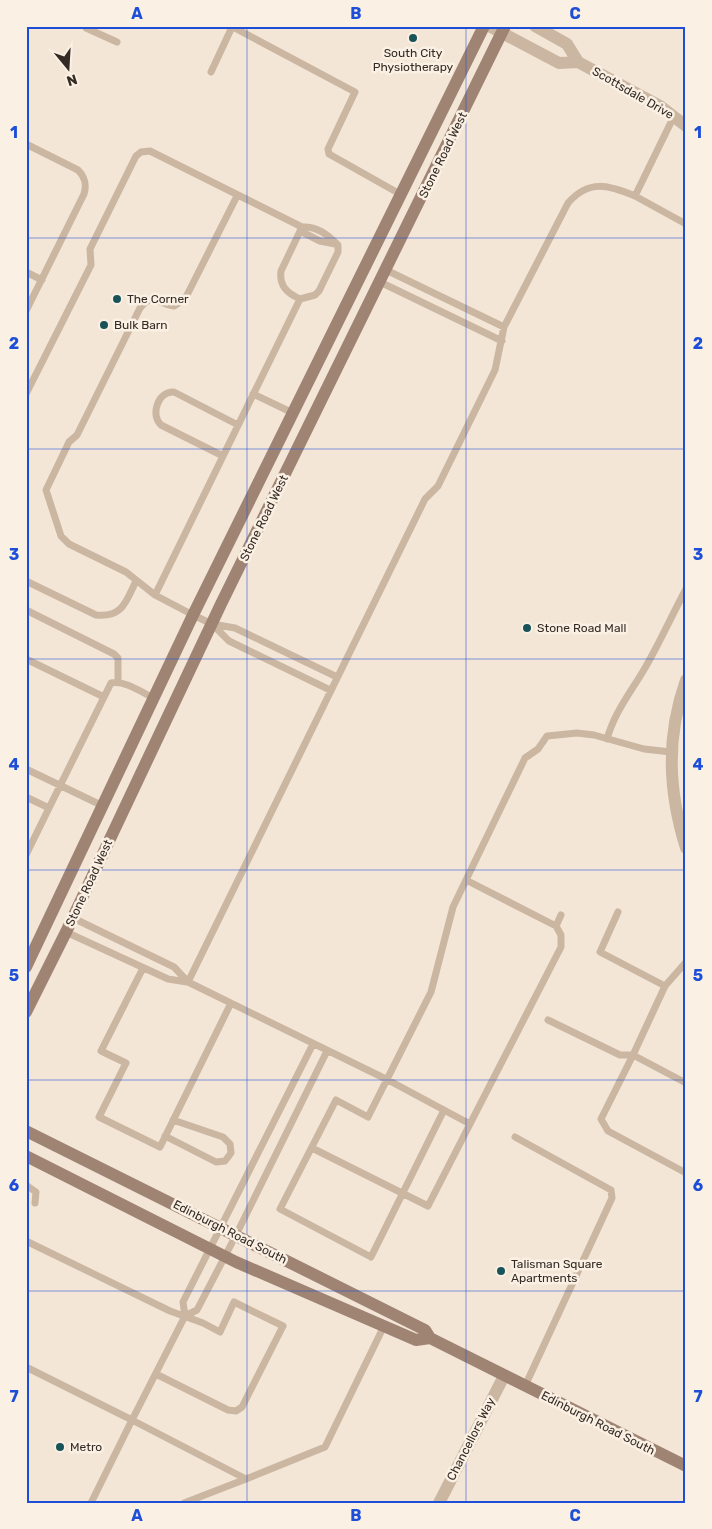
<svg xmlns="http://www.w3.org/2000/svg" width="712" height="1529" font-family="Rubik,sans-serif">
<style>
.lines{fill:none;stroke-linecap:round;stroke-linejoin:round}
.service{stroke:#cbb6a2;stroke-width:7}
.minor{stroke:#cbb6a2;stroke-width:12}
.tertiary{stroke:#cbb6a2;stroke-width:12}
.secondary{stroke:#9f8474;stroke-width:12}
.grid{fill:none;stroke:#1d4ed8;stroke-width:1;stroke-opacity:0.55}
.poi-dot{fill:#185359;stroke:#faf0e3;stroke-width:2}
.labels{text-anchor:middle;stroke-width:5;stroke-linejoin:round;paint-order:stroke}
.poi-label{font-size:12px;fill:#352b25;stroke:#faf0e3;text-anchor:start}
.street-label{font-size:12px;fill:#352b25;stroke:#faf0e3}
.neatline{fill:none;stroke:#1d4ed8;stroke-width:2}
.grid-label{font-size:16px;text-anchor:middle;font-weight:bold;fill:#1d4ed8}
</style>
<rect width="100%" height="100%" fill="#f3e6d7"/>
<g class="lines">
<path class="service" d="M87,26L86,28L117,42
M231,26L355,92L328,149L329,154L400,194
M211,72L232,27
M26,144L78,170C85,177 87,184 84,194L26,311
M237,196L185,299L174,306C159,305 153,291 140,308L77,435L69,442L46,490L61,536L69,544L126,572L155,595L193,615L212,624L235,628L337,677
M635,196L686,224
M300,231L320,241L335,244
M386,270L504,327
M26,272L42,280
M380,282L502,341
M26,394L91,265L90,249L136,156L141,152L150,151L302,227C317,226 328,235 338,245V252L319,291L315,295L300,299C287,293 279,286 281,271L302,227
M253,394L293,413
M223,456L161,425C150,415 158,391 174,392L238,425
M26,581L96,615C123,618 126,601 136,581
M155,595L300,299
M26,610L114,654L118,658V681
M212,624L229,641L330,690
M26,659L104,697
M607,739C615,711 631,692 645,668C660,642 672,615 686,589
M671,752L644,749L594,735L577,733L547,736L538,749L525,758L466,880L556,926L561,935V947L470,1124L388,1080L188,982L425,499L438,486L495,370L504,327L568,203C589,179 608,185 635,196L674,116
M26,769L103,806
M26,797L49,808L111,683C125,680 141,692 154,698
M26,855L49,808
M618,912L600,952L665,986
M73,918L174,967L188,982
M556,926L561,915
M66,932L168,979L187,982
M686,962L665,986L633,1055L601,1119L608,1131L686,1173
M143,968L101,1051L126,1063L99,1117L160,1147L231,1003
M548,1020L620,1055H633L686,1083
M444,1110L371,1257L280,1209L336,1100L368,1117L431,992L453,907L466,880
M165,1136L216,1162L225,1161L231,1153L230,1144L223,1137L173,1120
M515,1137L611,1190L612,1198L525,1386
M312,1148L428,1206L470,1124
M26,1185L36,1192L35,1203
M26,1241L170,1311L203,1323L220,1332L234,1302L283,1326L242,1407L236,1411L228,1410L156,1374
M185,1316L183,1302L313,1044
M26,1367L132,1420L185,1316L197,1310L236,1235L327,1051
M91,1503L132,1420L246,1479L325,1447L384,1326
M184,1503L246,1479"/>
<path class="minor" d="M439,1503L504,1376"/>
<path class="tertiary" d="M489,26L559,63L578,62L660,106L686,126
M535,26L567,44L578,62
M686,680C666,737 668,790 686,848"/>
<path class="secondary" d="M26,967L193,615L484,26
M26,1012L66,932L221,604L505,26
M26,1131L411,1323L425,1330L430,1338L686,1466
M26,1156L236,1262L416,1340L430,1338"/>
</g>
<path class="grid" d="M247,26V1503M466,26V1503M26,238H686M26,449H686M26,659H686M26,870H686M26,1080H686M26,1291H686"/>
<g class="poi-dot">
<circle cx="413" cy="38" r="5"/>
<circle cx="117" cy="299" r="5"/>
<circle cx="104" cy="325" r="5"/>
<circle cx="527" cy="628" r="5"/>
<circle cx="501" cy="1271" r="5"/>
<circle cx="60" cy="1447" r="5"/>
</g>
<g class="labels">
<g class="poi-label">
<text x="413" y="57" text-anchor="middle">South City<tspan x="413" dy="14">Physiotherapy</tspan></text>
<text x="127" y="303">The Corner</text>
<text x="114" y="329">Bulk Barn</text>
<text x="537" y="632">Stone Road Mall</text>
<text x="511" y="1268">Talisman Square<tspan x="511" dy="14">Apartments</tspan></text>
<text x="70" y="1451">Metro</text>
</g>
<g class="street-label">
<text transform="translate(633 93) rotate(30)" y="4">Scottsdale Drive</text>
<text transform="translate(443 155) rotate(-64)" y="4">Stone Road West</text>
<text transform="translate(264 518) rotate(-64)" y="4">Stone Road West</text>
<text transform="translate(89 883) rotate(-65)" y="4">Stone Road West</text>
<text transform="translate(230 1232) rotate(27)" y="4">Edinburgh Road South</text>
<text transform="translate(598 1423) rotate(27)" y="4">Edinburgh Road South</text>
<text transform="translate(471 1439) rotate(-63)" y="4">Chancellors Way</text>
</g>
</g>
<rect width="712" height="1529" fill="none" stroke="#faf0e3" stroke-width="55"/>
<g transform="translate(68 68) rotate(162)" stroke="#faf0e3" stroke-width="4" paint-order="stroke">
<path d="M0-4L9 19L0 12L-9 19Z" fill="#352b25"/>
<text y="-8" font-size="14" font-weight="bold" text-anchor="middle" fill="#352b25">N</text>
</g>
<rect x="28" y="28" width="656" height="1474" class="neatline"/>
<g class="grid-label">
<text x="137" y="19">A</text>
<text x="356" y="19">B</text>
<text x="575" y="19">C</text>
<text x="14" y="138">1</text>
<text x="698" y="138">1</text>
<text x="14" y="349">2</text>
<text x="698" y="349">2</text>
<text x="14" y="560">3</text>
<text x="698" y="560">3</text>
<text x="14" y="770">4</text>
<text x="698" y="770">4</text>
<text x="14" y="981">5</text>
<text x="698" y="981">5</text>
<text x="14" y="1191">6</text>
<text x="698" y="1191">6</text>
<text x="14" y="1402">7</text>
<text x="698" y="1402">7</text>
<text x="137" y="1521">A</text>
<text x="356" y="1521">B</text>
<text x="575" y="1521">C</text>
</g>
</svg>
